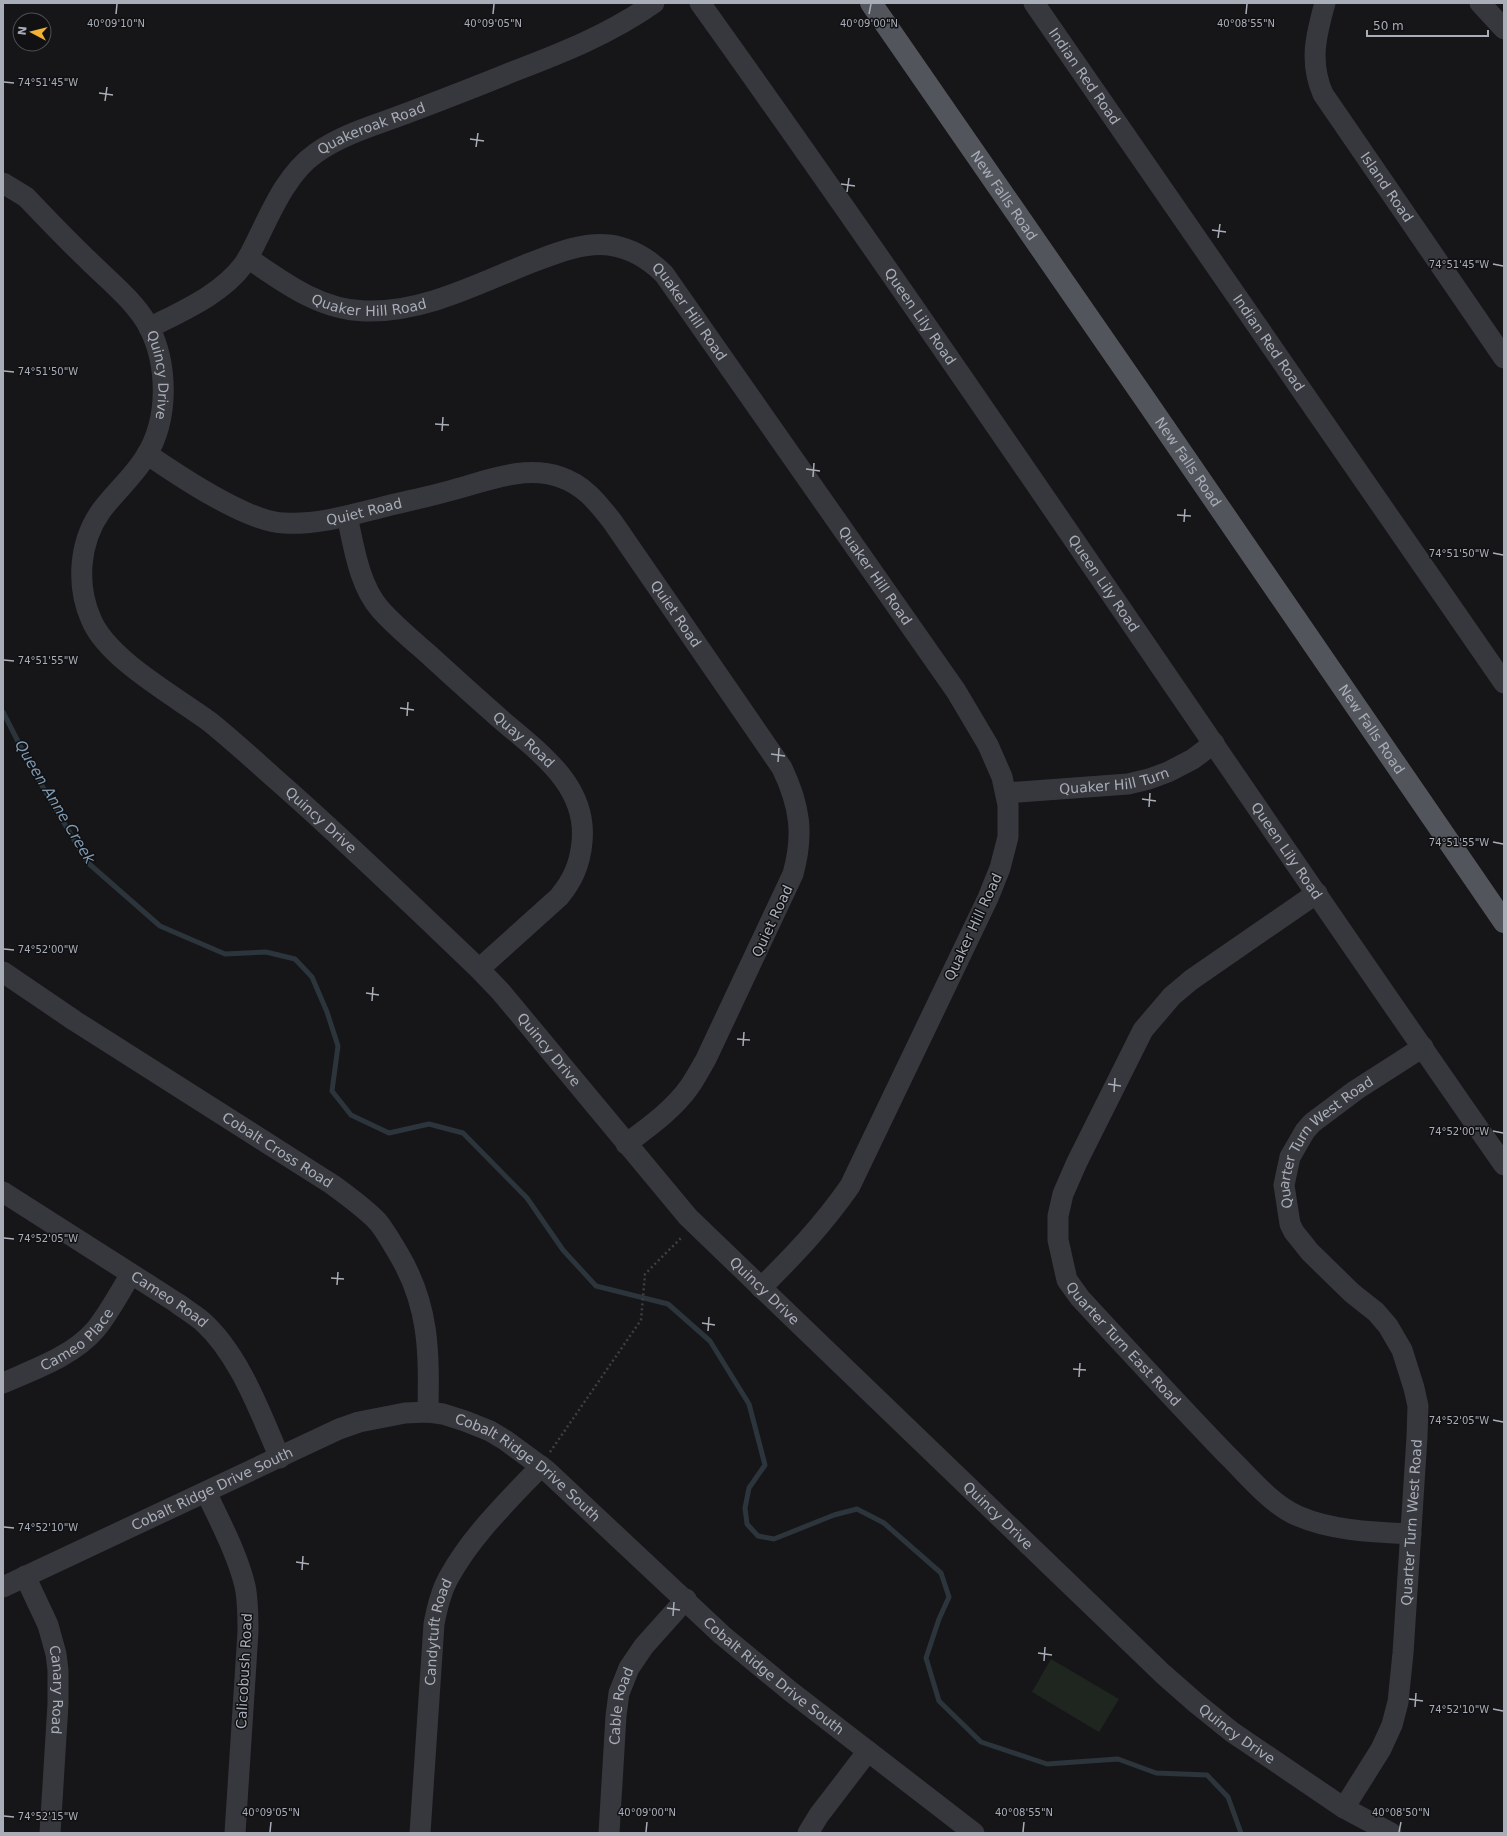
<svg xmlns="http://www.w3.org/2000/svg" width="1507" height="1836" font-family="'DejaVu Sans',sans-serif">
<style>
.garden{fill:#1e261f}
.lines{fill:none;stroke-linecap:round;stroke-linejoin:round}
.stream{stroke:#2c353c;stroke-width:5}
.path{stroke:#3d3f44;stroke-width:2.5;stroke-dasharray:2 3;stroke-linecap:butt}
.minor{stroke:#37383d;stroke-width:21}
.major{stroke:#53555c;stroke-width:22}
.ticks{fill:none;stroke:#a8adb8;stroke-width:1.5}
.labels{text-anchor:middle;stroke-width:3;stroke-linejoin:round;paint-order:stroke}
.street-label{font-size:14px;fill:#a8adb8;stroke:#111113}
.water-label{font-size:15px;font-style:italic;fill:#7f9bb3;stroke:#111113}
.ticks-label{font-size:10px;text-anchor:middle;fill:#a8adb8;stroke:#111113;stroke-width:3;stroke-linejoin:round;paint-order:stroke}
</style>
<rect width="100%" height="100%" fill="#161618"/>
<path class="garden" d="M1051,1659L1119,1699L1099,1732L1032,1692Z"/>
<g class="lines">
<path class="stream" d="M3,712L31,767L87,862L160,926L225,954L266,952L295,959L312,977L327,1012L338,1046L332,1091L351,1115L389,1133L429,1124L463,1133L527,1198L563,1250L596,1286L668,1304L710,1341L749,1404L765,1465L749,1488L745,1508L747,1524L758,1536L774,1539L834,1515L857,1509L884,1523L941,1573L949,1597L939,1619L926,1658L939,1701L981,1742L1047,1764L1118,1759L1156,1773L1207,1775L1228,1797L1241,1833"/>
<path class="path" d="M550,1452L641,1320L645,1274L682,1237"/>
<g class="minor">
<path id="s1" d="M700,3C974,386 1234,779 1504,1165"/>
<path id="s2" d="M1034,3L1504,683"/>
<path id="s3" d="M1325,3C1316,35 1309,62 1323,94L1504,358"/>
<path d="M1480,3L1504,29"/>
<path id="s4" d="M3,183L26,197C46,218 66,239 87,259C108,280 135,301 149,327C168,365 169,419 146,456C134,476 115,492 101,511C79,542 76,585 91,619C107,659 175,696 210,722C231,739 252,758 272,776C343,838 411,904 479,969L501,992L688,1217L1163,1674L1196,1703L1232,1732L1344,1808L1391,1833"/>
<path id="s5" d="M248,258C283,282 320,310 365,311C423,313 477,284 530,263C554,254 582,242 609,245C631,248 649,259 664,274L956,691L988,745L1002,777L1008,805V837L1000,868L988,898L850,1186C822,1226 795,1254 761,1288"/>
<path id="s6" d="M149,328C182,311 221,295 244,264C250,255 255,244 260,234C274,205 289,172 316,153C344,133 379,124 410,112C444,99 478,86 512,72C562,53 610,34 654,3"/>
<path id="s7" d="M147,454C179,476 247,522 284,523C317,525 351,515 383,507C407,501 432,496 456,489C489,480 526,465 560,477C584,485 597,502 612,521L782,768C800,806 804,834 793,874L706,1059C701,1068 696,1077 690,1086C674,1109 649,1127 626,1144"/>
<path id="s8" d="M347,516C354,547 359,585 380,609C394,625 411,639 427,653C450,674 473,695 497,716C535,750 588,783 582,842C580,864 573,880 559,897L479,969"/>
<path id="s9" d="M1006,793L1128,784L1149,779L1168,772L1193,759L1214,743"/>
<path id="s10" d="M1317,893L1191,980L1172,996L1143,1030L1077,1162L1063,1194L1058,1216V1240L1067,1280L1080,1298C1128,1350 1176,1402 1225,1453C1247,1474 1269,1503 1298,1516C1333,1531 1373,1532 1411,1534"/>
<path id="s11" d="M3,972L75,1021L333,1185C349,1197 365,1208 378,1222C386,1232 392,1243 398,1253C430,1306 429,1353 428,1412"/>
<path id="s12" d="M3,1192L177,1303C185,1309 195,1315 202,1321C240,1355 260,1413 280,1458"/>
<path id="s13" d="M3,1383C35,1369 73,1356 96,1329C109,1313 120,1292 131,1274"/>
<path d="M206,1492C220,1522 237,1553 245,1586C248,1600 248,1616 248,1632L235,1833"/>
<path id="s14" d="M25,1576L48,1625L56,1654L58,1670V1704L50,1833"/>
<path id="s15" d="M3,1587L339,1429L359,1422L405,1413L428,1412L443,1414L465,1421L490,1431L505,1440L546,1470L722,1635L790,1691L974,1833"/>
<path id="s16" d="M1344,1808L1381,1749L1392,1725L1398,1702L1403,1653L1417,1437L1418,1406L1414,1388L1402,1350L1388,1326L1376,1312L1352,1293L1310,1252L1294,1232L1290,1224L1284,1185L1290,1157L1305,1131L1312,1123L1356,1090L1423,1047"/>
<path id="s17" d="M420,1833L434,1624C437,1608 441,1591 449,1577C472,1535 508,1501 541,1466"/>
<path id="s18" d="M609,1833L616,1716L619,1693L629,1668L644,1646L686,1599"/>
<path d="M808,1833L819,1815L868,1751"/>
</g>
<path class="major" id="s19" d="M871,3L1147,402L1504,922"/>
</g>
<path class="ticks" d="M116,14L117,4M493,14L494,4M869,14L871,4M1246,14L1247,4M4,82L14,83M99,93L113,95M105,101L107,87M470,139L484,141M476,147L478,133M841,184L855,186M847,192L849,178M1212,230L1226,232M1218,238L1220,224M1493,264L1503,266M4,371L14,372M435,424L449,425M442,431L443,417M806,469L820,471M813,477L814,463M1177,515L1191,516M1184,522L1185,509M1493,553L1503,555M4,660L14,661M400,708L414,710M407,716L408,702M771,754L785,756M778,762L779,748M1142,799L1156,801M1149,807L1150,793M1493,842L1503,844M4,949L14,950M366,993L379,995M372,1001L373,987M737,1039L750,1040M743,1046L744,1032M1108,1084L1121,1086M1114,1092L1115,1078M1493,1131L1503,1133M4,1238L14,1239M331,1278L344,1279M337,1285L338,1272M702,1323L715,1325M708,1331L709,1317M1073,1369L1086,1370M1079,1377L1080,1363M1493,1420L1503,1422M4,1527L14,1528M296,1562L309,1564M302,1570L303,1556M667,1608L680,1610M673,1616L674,1602M1038,1653L1052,1655M1044,1661L1045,1647M1409,1699L1423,1701M1415,1707L1416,1693M1493,1709L1503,1711M4,1816L14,1817M270,1832L271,1822M646,1832L647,1822M1023,1832L1024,1822M1399,1832L1401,1822"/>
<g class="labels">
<g class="street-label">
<text dy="5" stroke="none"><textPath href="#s2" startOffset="89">Indian Red Road</textPath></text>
<text dy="5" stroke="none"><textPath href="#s6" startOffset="310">Quakeroak Road</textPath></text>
<text dy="5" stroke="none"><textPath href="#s3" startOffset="206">Island Road</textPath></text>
<text dy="5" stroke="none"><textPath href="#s19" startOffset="234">New Falls Road</textPath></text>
<text dy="5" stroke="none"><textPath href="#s5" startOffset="134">Quaker Hill Road</textPath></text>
<text dy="5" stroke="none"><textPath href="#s5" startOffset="494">Quaker Hill Road</textPath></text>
<text dy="5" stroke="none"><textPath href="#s1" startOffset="383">Queen Lily Road</textPath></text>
<text dy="5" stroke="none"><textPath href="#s2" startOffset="413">Indian Red Road</textPath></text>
<text dy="5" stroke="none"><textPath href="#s4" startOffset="256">Quincy Drive</textPath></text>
<text dy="5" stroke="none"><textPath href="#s19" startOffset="558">New Falls Road</textPath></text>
<text dy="5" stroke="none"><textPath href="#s7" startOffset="236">Quiet Road</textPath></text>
<text dy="5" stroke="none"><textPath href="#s5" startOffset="817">Quaker Hill Road</textPath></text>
<text dy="5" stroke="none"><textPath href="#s1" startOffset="707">Queen Lily Road</textPath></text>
<text dy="5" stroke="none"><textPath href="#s7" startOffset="619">Quiet Road</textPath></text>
<text dy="5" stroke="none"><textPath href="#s19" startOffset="882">New Falls Road</textPath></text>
<text dy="5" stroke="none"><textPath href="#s8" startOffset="294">Quay Road</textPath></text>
<text dy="5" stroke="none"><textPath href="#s9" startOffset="109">Quaker Hill Turn</textPath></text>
<text dy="5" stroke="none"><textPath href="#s4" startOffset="832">Quincy Drive</textPath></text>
<text dy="5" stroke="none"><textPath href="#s1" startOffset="1031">Queen Lily Road</textPath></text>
<text transform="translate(772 921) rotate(-65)" y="5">Quiet Road</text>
<text transform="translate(973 927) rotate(-65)" y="5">Quaker Hill Road</text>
<text dy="5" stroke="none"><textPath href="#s4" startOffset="1156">Quincy Drive</textPath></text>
<text dy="5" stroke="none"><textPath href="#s16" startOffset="744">Quarter Turn West Road</textPath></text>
<text dy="5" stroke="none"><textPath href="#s11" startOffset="327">Cobalt Cross Road</textPath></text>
<text dy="5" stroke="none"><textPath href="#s4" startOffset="1480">Quincy Drive</textPath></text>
<text dy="5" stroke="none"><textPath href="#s12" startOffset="198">Cameo Road</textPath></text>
<text dy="5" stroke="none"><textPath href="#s13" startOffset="87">Cameo Place</textPath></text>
<text dy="5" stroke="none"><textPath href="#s10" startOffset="578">Quarter Turn East Road</textPath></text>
<text dy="5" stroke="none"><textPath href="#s15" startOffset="579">Cobalt Ridge Drive South</textPath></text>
<text dy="5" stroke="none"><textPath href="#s15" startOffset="231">Cobalt Ridge Drive South</textPath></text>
<text dy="5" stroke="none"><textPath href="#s4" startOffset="1804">Quincy Drive</textPath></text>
<text dy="5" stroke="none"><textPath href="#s16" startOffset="300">Quarter Turn West Road</textPath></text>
<text dy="5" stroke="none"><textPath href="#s17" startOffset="202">Candytuft Road</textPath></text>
<text transform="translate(244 1671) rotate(-87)" y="5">Calicobush Road</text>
<text dy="5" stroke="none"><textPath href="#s15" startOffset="903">Cobalt Ridge Drive South</textPath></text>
<text dy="5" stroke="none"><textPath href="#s14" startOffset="120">Canary Road</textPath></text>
<text dy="5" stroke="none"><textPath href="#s18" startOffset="128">Cable Road</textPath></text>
<text dy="5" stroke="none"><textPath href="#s4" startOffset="2128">Quincy Drive</textPath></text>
</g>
<g class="water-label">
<text transform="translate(55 802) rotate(59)" y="5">Queen Anne Creek</text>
</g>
</g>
<g class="ticks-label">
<text x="116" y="27">40°09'10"N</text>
<text x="493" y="27">40°09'05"N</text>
<text x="869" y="27">40°09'00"N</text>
<text x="1246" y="27">40°08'55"N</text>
<text x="48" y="86">74°51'45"W</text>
<text x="1459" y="268">74°51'45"W</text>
<text x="48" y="375">74°51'50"W</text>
<text x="1459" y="557">74°51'50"W</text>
<text x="48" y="664">74°51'55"W</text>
<text x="1459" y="846">74°51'55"W</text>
<text x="48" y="953">74°52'00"W</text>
<text x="1459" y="1135">74°52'00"W</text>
<text x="48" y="1242">74°52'05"W</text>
<text x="1459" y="1424">74°52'05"W</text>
<text x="48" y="1531">74°52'10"W</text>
<text x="1459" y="1713">74°52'10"W</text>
<text x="271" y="1816">40°09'05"N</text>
<text x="647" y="1816">40°09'00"N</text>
<text x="1024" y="1816">40°08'55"N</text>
<text x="1401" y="1816">40°08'50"N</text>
<text x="48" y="1820">74°52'15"W</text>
</g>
<rect width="1507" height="1836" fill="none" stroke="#a8adb8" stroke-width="8"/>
<g transform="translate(32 32) rotate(277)"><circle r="19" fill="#111113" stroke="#4d4f55"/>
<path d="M0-3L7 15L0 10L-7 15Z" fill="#f2b134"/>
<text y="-6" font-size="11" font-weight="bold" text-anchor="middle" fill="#a8adb8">N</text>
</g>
<path d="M1367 30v6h121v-6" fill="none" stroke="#a8adb8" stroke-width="2"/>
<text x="1373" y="30" font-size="12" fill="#a8adb8" stroke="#111113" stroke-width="3" paint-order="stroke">50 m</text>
</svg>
